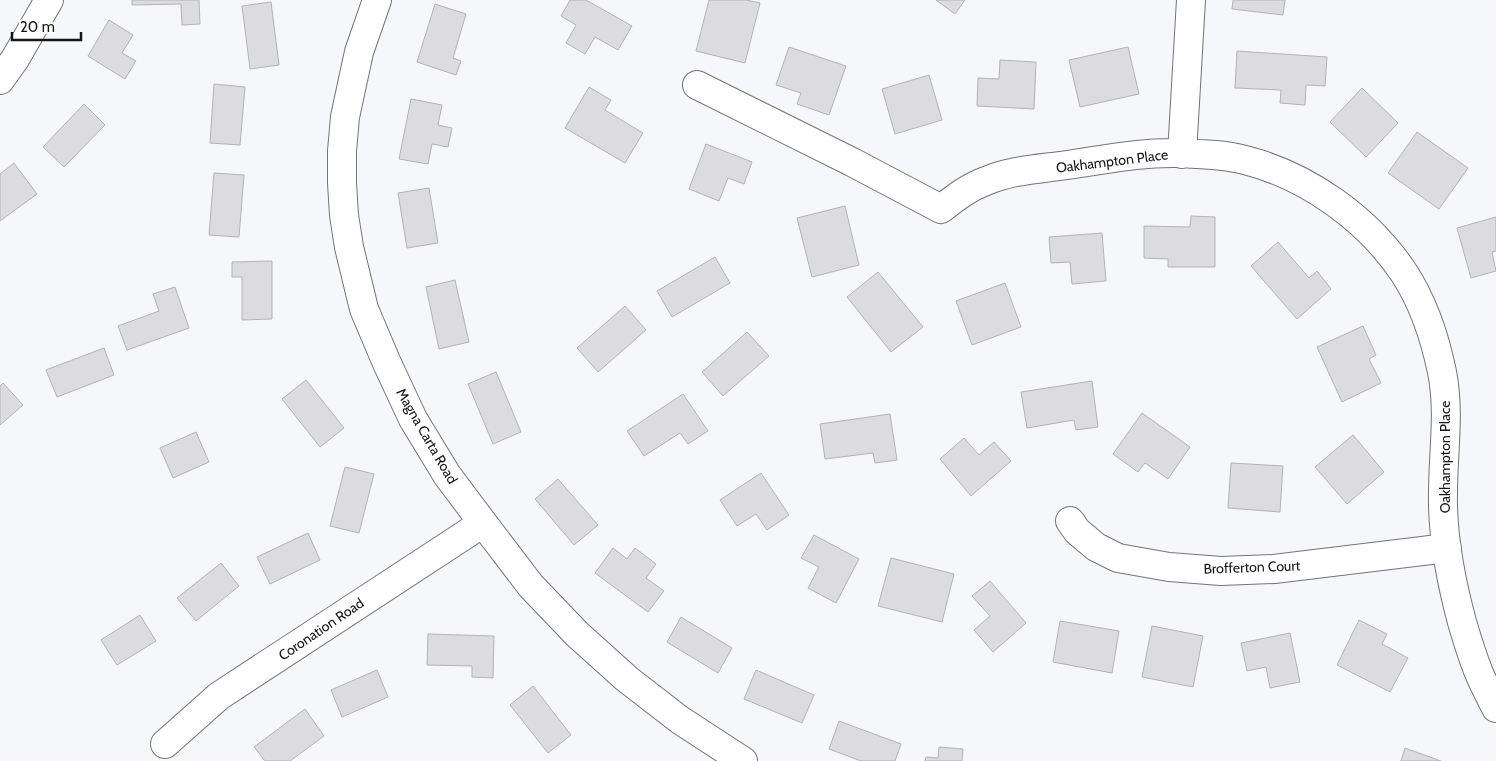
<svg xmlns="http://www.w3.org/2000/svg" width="1496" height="761" font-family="Cabin,sans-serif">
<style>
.building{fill:#dcdce0;stroke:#b3b3b6}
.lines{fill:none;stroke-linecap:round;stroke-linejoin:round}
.minor-casing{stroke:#747477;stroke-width:30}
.minor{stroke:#fff;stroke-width:28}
.labels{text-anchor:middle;stroke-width:4.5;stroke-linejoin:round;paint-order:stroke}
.street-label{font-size:14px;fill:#141516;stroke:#fff}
</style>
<rect width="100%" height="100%" fill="#f6f7fa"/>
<path class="building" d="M132,0H199L200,24L182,25L181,4L132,5Z
M570,0H586L632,26L618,50L595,37L585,54L566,43L576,25L561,16Z
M709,0H746L760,3L745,63L696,51Z
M936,0H965L955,14Z
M1233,0H1285L1283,15L1232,9Z
M271,2L279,65L250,69L242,6Z
M435,4L466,14L453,58L461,61L456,75L417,62Z
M109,20L133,35L122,53L136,61L125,79L88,56Z
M789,47L846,66L829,115L797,104L801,93L776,85Z
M1128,47L1139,94L1080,107L1069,60Z
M1237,51L1327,57L1325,86L1306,85L1305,105L1280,103L1281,90L1235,88Z
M1000,60L1036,62L1034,109L977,106L978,78L999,79Z
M929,75L942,120L895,134L882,89Z
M214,84L245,87L240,145L210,143Z
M589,87L611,100L605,110L643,133L625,163L565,128Z
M1362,88L1398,123L1366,157L1330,122Z
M411,99L442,105L438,125L452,128L448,147L432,144L428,164L399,159Z
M84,104L105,125L64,167L43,147Z
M1417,132L1468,168L1439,209L1388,173Z
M706,144L752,162L744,184L728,178L719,201L689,189Z
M14,163L37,194L0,221V174Z
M214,173L244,175L239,237L209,235Z
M429,188L438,243L407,248L398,193Z
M845,206L859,265L812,277L797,218Z
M1191,216L1215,217V267H1168V259L1144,258V226L1190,227Z
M1496,217V251L1492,252L1496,271L1471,278L1457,228Z
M1102,233L1106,281L1072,284L1070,262L1051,263L1049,237Z
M1278,242L1309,278L1317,271L1331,289L1297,319L1251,266Z
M715,257L730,283L672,317L657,291Z
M272,261V319L242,320V277H232V262Z
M878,272L923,327L891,352L847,297Z
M455,280L469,342L439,349L426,287Z
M1005,283L1021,327L972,345L956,301Z
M175,287L189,328L127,350L118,326L159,311L153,294Z
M625,306L646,330L598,372L577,348Z
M1363,326L1376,355L1369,359L1381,383L1342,402L1317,347Z
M747,332L769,356L723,396L702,372Z
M104,348L114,375L57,397L46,370Z
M496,372L521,432L493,444L468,384Z
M306,380L344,428L320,447L282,399Z
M1092,381L1098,427L1076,430L1074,420L1027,428L1021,392Z
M3,383L23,405L0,425V386Z
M683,394L708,431L688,444L680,433L644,456L627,431Z
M1142,413L1190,447L1168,479L1145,463L1138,472L1113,454Z
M890,414L897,460L875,463L873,453L825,459L820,424Z
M196,432L209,462L173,478L160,448Z
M1353,435L1384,472L1347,504L1315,467Z
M964,438L979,455L994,442L1011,461L971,496L940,459Z
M1231,463L1283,466L1280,512L1228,508Z
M345,467L374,474L359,533L330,526Z
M761,473L789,515L767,530L756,514L737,526L720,500Z
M558,479L598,525L574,545L535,499Z
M308,533L320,560L270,584L257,557Z
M814,535L859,559L836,603L808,588L819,567L801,558Z
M613,548L627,559L635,548L656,564L646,578L664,591L648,612L595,573Z
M891,558L954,574L942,622L878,606Z
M221,563L239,586L196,621L177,598Z
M990,581L1026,623L993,652L974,630L990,616L972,596Z
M140,615L156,641L117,665L101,640Z
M681,617L732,648L718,673L667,642Z
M1359,620L1387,634L1382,644L1408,658L1390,692L1337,665Z
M1060,621L1119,631L1112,673L1053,662Z
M1152,626L1203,636L1193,687L1142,677Z
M1290,633L1300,682L1270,688L1266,667L1247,671L1241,643Z
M428,634L494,636L493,678L472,677V666L427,665Z
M377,670L388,697L342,717L331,690Z
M756,670L814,695L802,723L744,699Z
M533,686L571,735L548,753L510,705Z
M305,709L324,736L290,761H265L254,747Z
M839,721L901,744L895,761H861L829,749Z
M939,747L963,749L962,761H925L926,757L938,758Z
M1405,748L1441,761H1401Z"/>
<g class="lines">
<g class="minor-casing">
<path id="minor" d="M377,0L359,52L345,117L342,151V183L344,215L349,247L364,309L386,361L413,419L447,475L483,523L531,586L577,634L627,679L680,720L743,761
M0,80L15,59L49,0
M697,85L852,162L941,209C955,198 969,187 986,181C1011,170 1040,169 1067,165C1103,160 1141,152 1178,153C1200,154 1223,154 1245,160C1308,176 1368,219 1404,273C1423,302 1435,338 1442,372C1450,412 1443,452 1443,493C1442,536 1451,581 1462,622C1467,639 1472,656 1479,673C1484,685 1490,696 1496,708
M1182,154L1191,0
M1070,521L1077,531L1096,547L1118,558L1169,567L1221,571L1274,569L1447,548
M165,744L219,696L483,523"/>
</g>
<use href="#minor" class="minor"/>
</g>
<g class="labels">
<g class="street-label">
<text transform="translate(1112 161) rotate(-7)" y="5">Oakhampton Place</text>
<text transform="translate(427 436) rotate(60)" y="5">Magna Carta Road</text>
<text transform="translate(1445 457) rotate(-90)" y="5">Oakhampton Place</text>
<text transform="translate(1252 567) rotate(-2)" y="5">Brofferton Court</text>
<text transform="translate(321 629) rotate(-34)" y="5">Coronation Road</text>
</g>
</g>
<path d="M12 32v8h69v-8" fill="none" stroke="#141516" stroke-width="2.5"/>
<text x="20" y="32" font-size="15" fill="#141516" stroke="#ffffff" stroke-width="4" paint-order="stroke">20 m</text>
</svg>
